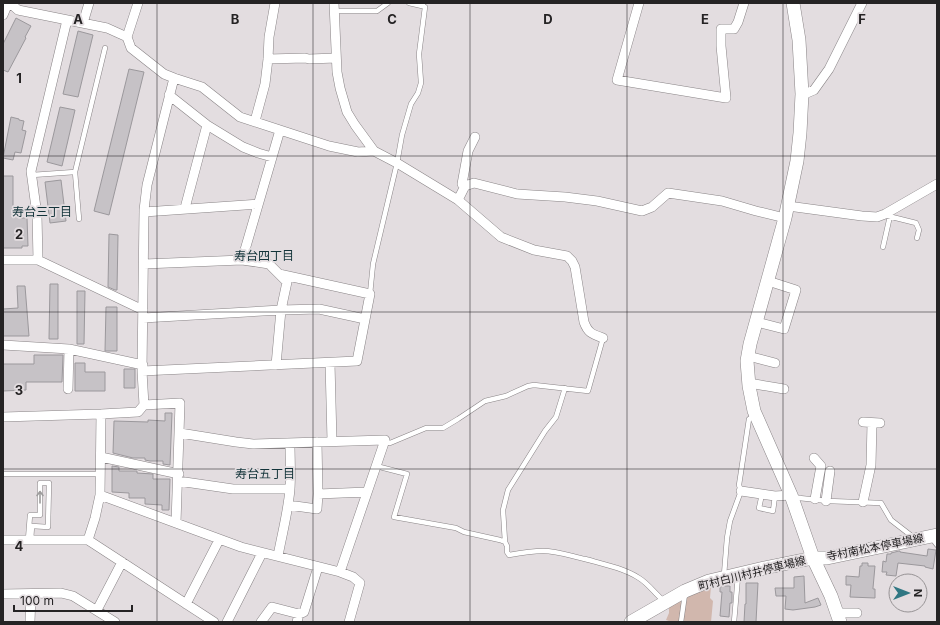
<svg xmlns="http://www.w3.org/2000/svg" width="940" height="625" font-family="Inter,'Noto Sans JP',sans-serif">
<style>
.green{fill:#d1b7ad}
.building{fill:#c6c2c6;stroke:#9b989c}
.lines{fill:none;stroke-linecap:round;stroke-linejoin:round}
.lane-casing{stroke:#898486;stroke-width:5.5}
.street-casing{stroke:#898486;stroke-width:10}
.secondary-casing{stroke:#898486;stroke-width:14}
.lane{stroke:#fff;stroke-width:4.5}
.street{stroke:#fff;stroke-width:9}
.secondary{stroke:#fff;stroke-width:13}
.oneway{stroke:#9d9c9c}
.grid{fill:none;stroke:#252324;stroke-width:1;stroke-opacity:0.55}
.labels{text-anchor:middle;stroke-width:3.5;stroke-linejoin:round;paint-order:stroke}
.street-label{font-size:11px;fill:#252324;stroke:#e3dde0}
.neighbourhood-label{font-size:12px;fill:#13343a;stroke:#e3dde0}
.grid-label{font-size:13px;text-anchor:middle;font-weight:bold;fill:#252324;stroke:#e3dde0;stroke-width:3.5;stroke-linejoin:round;paint-order:stroke}
</style>
<rect width="100%" height="100%" fill="#e3dde0"/>
<path class="green" d="M711,586L710,598L713,601L711,622H683L687,595Z
M682,598L679,622H672L666,620L669,613V606Z"/>
<path class="building" d="M16,18L31,26L25,37L26,38L8,72L3,70V44Z
M78,31L93,35L78,97L63,94Z
M129,69L144,72L109,215L94,211Z
M60,107L75,110L62,166L47,162Z
M11,117L19,119V120L24,121L22,130L26,131L21,153L15,152L13,160L3,158Z
M3,176H13V210H21V218H27L28,246H22V248H3Z
M61,180L66,221L50,223L45,182Z
M109,234L118,235L117,290H115L108,287Z
M50,284H58V339H49Z
M17,286H25L29,336H3V309L18,308Z
M77,291H85L84,344H77Z
M106,307H117V351H105Z
M34,355H63L62,382H26V390L3,391V364H34Z
M75,363H85V372H105V391H75Z
M124,369H135V388H124Z
M165,413H172L170,465L163,464V461H150L145,460V458H133L113,453L114,421L148,422V420L165,421Z
M112,466L119,467V471H137V473L153,474V479H170L169,510H162V505L145,504V498H129V493L112,492Z
M928,549L936,550L933,569L925,567V566L898,563L896,576L886,575L887,572H882L883,561L886,562L887,554H891V553L899,551H900V552L927,556Z
M862,563H868V566H875L873,588V589H875V598L850,597L851,585H846V576L859,577L860,566H862Z
M804,576L805,603L818,598L821,605L815,607L793,610L785,609L786,596H776L775,588H794V577Z
M746,583H758L756,622H744L745,604H746Z
M725,586H730V592H732V603H730L729,617L720,616L722,592H720V587Z"/>
<g class="lines">
<g class="lane-casing">
<path id="lane" d="M409,3L422,6L423,3
M334,11H377L388,3
M75,172L105,48
M32,175L75,172L79,219
M884,215L916,223L919,230L917,238
M883,247L890,216
M370,294L373,264L397,163L402,135L411,104L418,93L421,83L419,54L425,7
M384,442L390,443L426,428H443L458,419L485,401L506,396L528,386L534,385L588,391L603,338
M376,466L407,474L394,517L456,528L464,532L500,540L505,542L507,546V552L509,555C520,553 532,551 543,551C557,551 571,556 585,559C603,564 623,568 639,578C649,584 655,594 664,601
M3,474H100
M762,494L759,508L773,511L775,496
M794,496L799,498L828,501L881,503L891,520L913,537
M931,537L937,545
M28,540L30,515H40V483H49L48,527L32,526L31,540
M505,542L503,510L508,490L545,431L556,417L565,388
M724,575L727,538L730,521L741,491L739,485L749,419L755,415
M681,622L685,594
M734,622L738,576"/>
</g>
<g class="street-casing">
<path id="street" d="M10,3L18,10L107,28L127,37
M138,3L127,37L131,48L164,74L174,78L147,185L144,210L142,371L144,405
M334,3L337,72L340,88L347,112L355,125L374,151L397,163L458,200L501,237L534,250L567,256L572,261L575,267L584,322C588,333 592,334 603,338
M639,3L617,80L726,98L721,46V29H734L738,22L744,3
M3,15L8,3
M83,23L89,3
M268,59L305,58L309,59L336,58
M174,78L202,87L240,117L280,130
M802,94L807,93L814,90L829,69L862,3
M169,95L207,125L243,147L258,153L272,157
M255,121L265,84L268,59L269,37L275,3
M465,186L462,184L468,151L475,137
M458,200L465,186L474,183L517,194L565,197L597,201L642,211L652,207L668,193L722,201L756,211L785,218
M788,206L862,216L877,217L885,214L937,184
M185,208L207,125
M144,212L258,204
M3,260H38L37,215L31,171L67,20
M38,260L143,310
M242,260L280,130L329,146L358,152L374,151
M144,264L242,260L269,264L287,282L281,310L276,365
M143,318L281,310L319,309L365,319
M757,322L784,329L796,290L768,281
M3,345L69,349L143,365
M748,356L775,363
M330,363L332,441
M142,371L357,361L370,294L279,274
M749,383L784,389
M68,389L69,349
M3,417L101,414L138,412L144,405L180,403L176,523
M863,422L880,423
M180,433L236,442L253,444L385,440L340,572
M317,442L318,494
M101,457L179,474
M814,458L821,466L815,499
M178,481L233,489H290
M741,491L775,496L791,495
M100,495L241,547L340,572L353,577L360,583L349,622
M826,501L830,471
M863,502L871,465L872,423
M288,505L317,509L318,494L367,492
M3,540H88L214,622
M88,540L95,518L100,495L101,414
M278,556C282,534 288,512 290,489C291,474 290,458 290,443
M3,594L61,593L73,596L115,622
M186,604L219,540
M97,610L122,562
M837,613H857
M30,622L31,594
M227,622L262,553
M261,622L272,607L299,614
M297,622L299,614L304,612L318,567"/>
</g>
<g class="secondary-casing">
<path id="secondary" d="M793,3L799,40L802,94L800,133L797,161L785,218L750,344L747,361L749,386L754,411L791,495L813,558L831,596L840,622
M631,622L685,591L709,581L764,568L813,558H827L937,535"/>
</g>
<use href="#lane" class="lane"/>
<use href="#street" class="street"/>
<use href="#secondary" class="secondary"/>
</g>
<defs><path id="oneway-shaft" d="M-6 0H5M1.5-3L5.5 0L1.5 3" fill="none" stroke-width="1.6" stroke-linecap="round" stroke-linejoin="round"/></defs>
<use class="oneway" href="#oneway-shaft" transform="translate(40 497) rotate(-90)"/>
<path class="grid" d="M157,3V622M313,3V622M470,3V622M627,3V622M783,3V622M3,156H937M3,312H937M3,469H937"/>
<g class="labels">
<g class="street-label">
<text transform="translate(875 547) rotate(-11)" y="4">寺村南松本停車場線</text>
<text transform="translate(752 573) rotate(-14)" y="4">町村白川村井停車場線</text>
</g>
<g class="neighbourhood-label">
<text x="42" y="216">寿台三丁目</text>
<text x="264" y="260">寿台四丁目</text>
<text x="265" y="478">寿台五丁目</text>
</g>
</g>
<g class="grid-label">
<text x="78" y="24">A</text>
<text x="235" y="24">B</text>
<text x="392" y="24">C</text>
<text x="548" y="24">D</text>
<text x="705" y="24">E</text>
<text x="862" y="24">F</text>
<text x="19" y="83">1</text>
<text x="19" y="239">2</text>
<text x="19" y="395">3</text>
<text x="19" y="551">4</text>
</g>
<rect width="940" height="625" fill="none" stroke="#252324" stroke-width="8"/>
<g transform="translate(908 593) rotate(90)"><circle r="19" fill="#e3dde0" stroke="#979395"/>
<path d="M0-3L7 15L0 10L-7 15Z" fill="#307783"/>
<text y="-6" font-size="11" font-weight="bold" text-anchor="middle" fill="#252324">N</text>
</g>
<path d="M14 605v6h118v-6" fill="none" stroke="#252324" stroke-width="2"/>
<text x="20" y="605" font-size="12" fill="#252324" stroke="#e3dde0" stroke-width="3" paint-order="stroke">100 m</text>
</svg>
